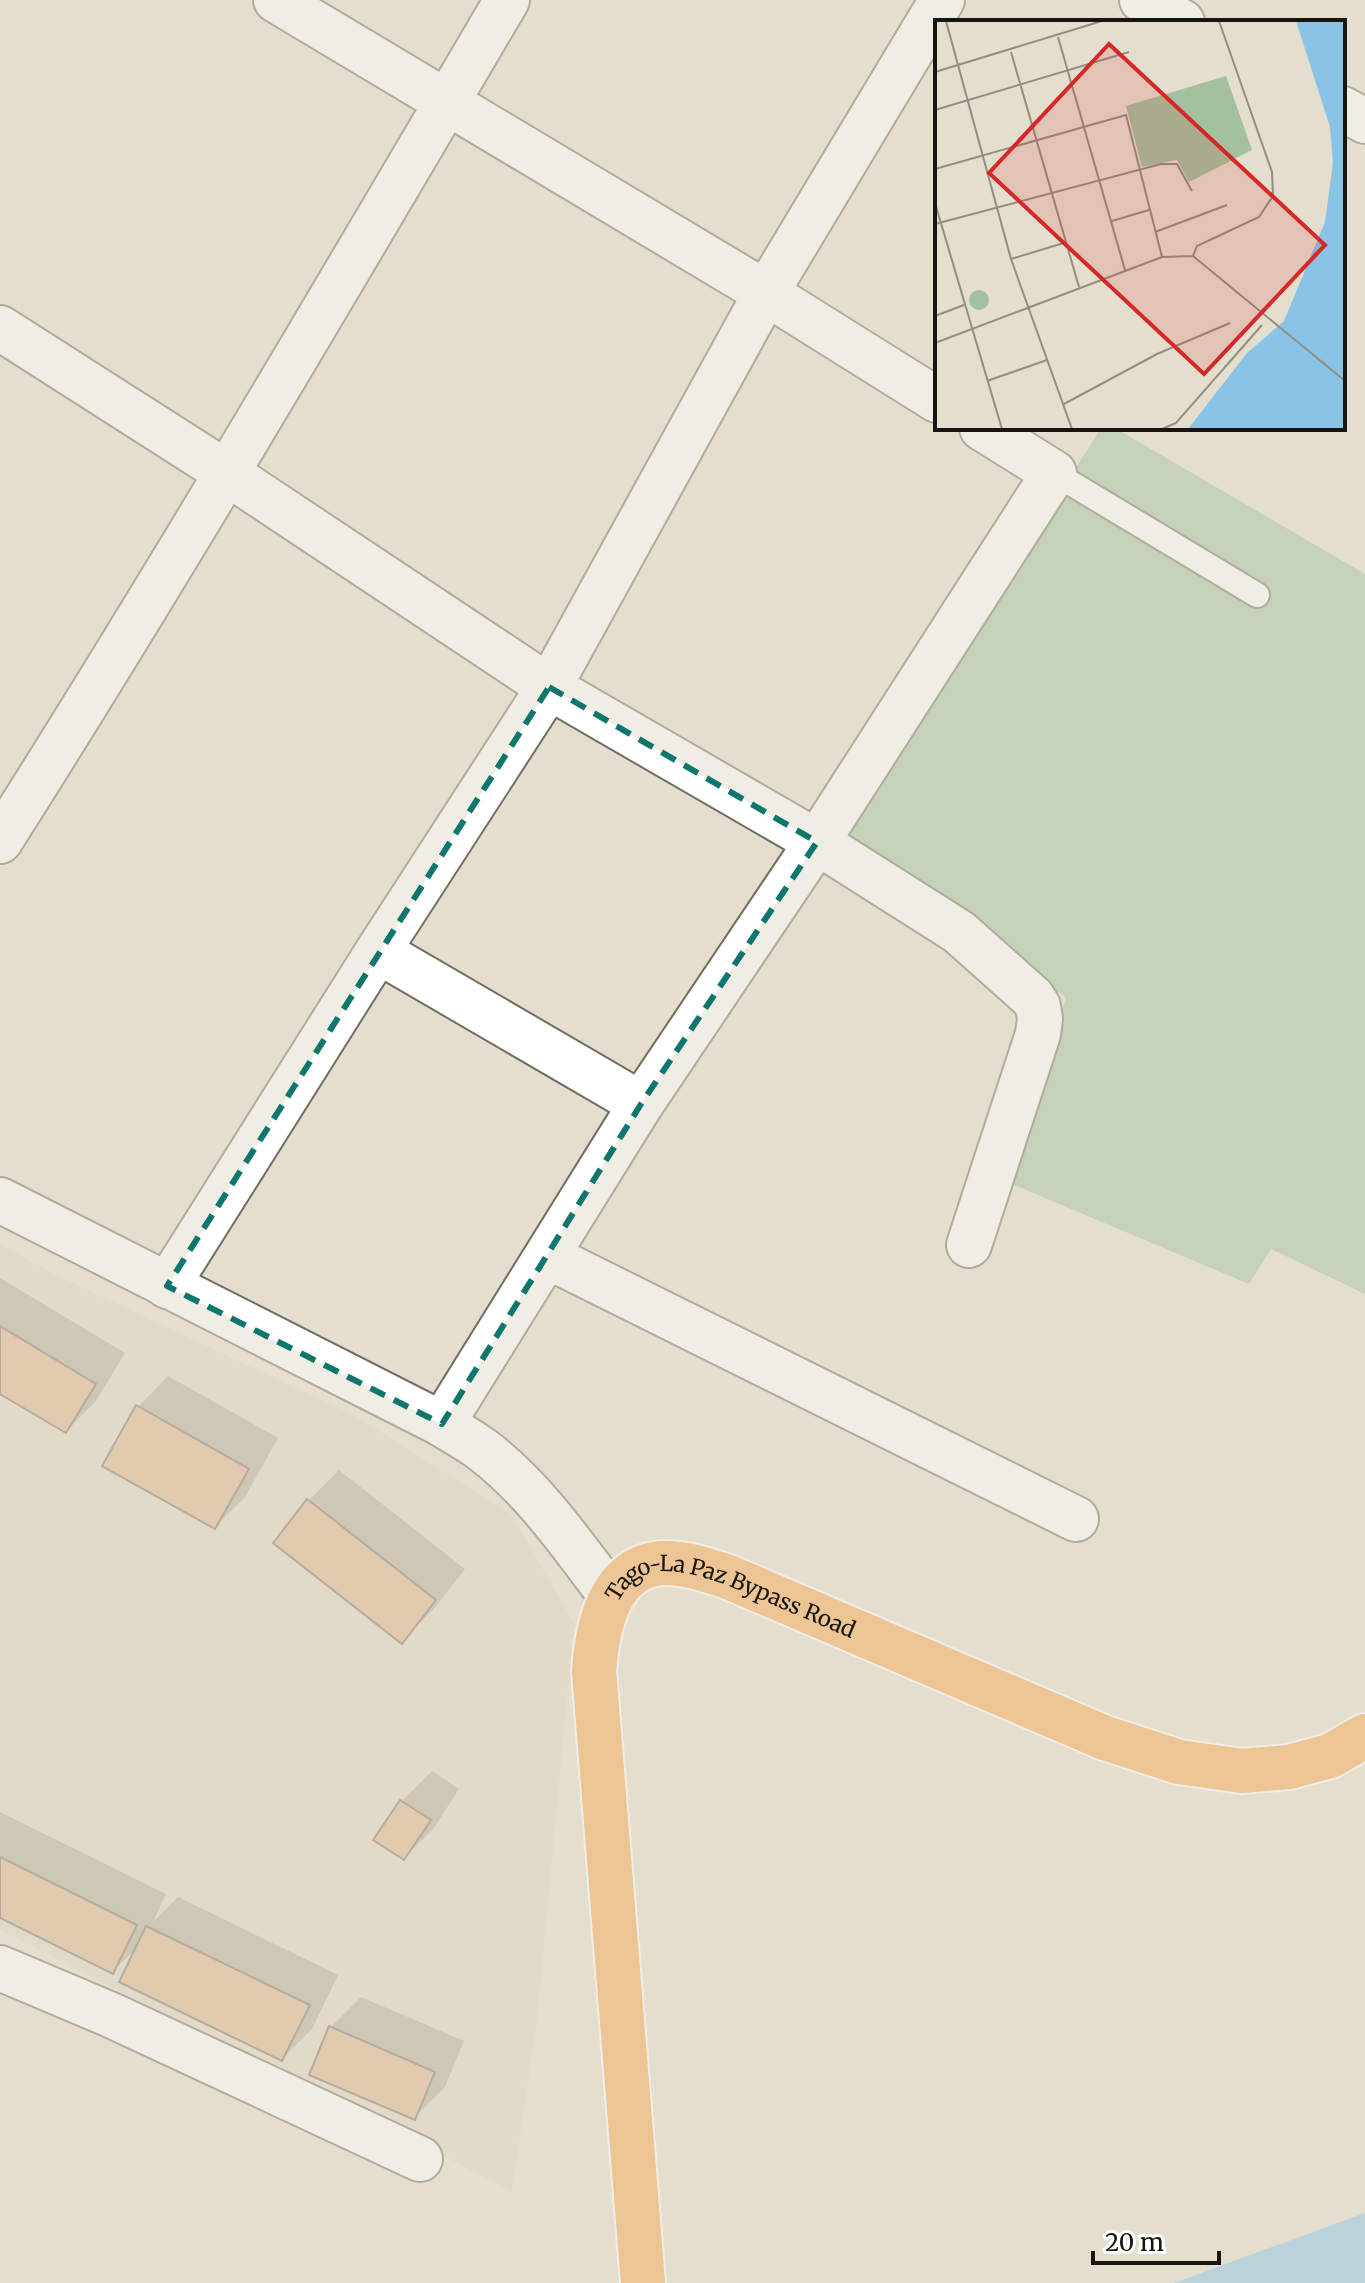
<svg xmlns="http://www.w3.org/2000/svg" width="1365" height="2283" font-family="Merriweather,serif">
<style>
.built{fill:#ded5bf}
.green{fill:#a3c19f}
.water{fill:#89c3e6}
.shadow{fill:#0003}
.building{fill:#ddb284;stroke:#7a6f65;stroke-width:2}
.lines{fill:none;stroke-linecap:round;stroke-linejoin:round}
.lane-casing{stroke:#736e61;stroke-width:28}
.street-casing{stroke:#736e61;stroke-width:48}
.secondary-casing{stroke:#736e61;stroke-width:48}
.highway-casing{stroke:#fff;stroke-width:48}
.lane{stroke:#fff;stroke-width:24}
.street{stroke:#fff;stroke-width:44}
.secondary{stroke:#fff;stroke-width:44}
.highway{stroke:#f9a44b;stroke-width:44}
.marked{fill:none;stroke:#0f766e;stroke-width:6;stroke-dasharray:16 10;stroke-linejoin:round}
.labels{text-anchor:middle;stroke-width:8;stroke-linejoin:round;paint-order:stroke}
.street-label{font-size:22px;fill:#17150f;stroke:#fff}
.inset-road{fill:none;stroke:#928e82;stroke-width:2}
.view{fill:#d62828;fill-opacity:0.15;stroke:#d62828;stroke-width:4}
.inset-edge{fill:none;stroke:#17150f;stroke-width:4}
</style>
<rect width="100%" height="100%" fill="#e4decf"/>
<path class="built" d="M0,1244L56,1275L355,1416L511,1514L574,1623L537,2020L512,2191L0,1930Z"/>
<path class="green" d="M1101,428H1115L1365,574V1294L1271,1249L1249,1284L1005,1181L1066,998L844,836Z"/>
<path class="water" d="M1365,2213V2283H1174Z"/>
<path class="shadow" d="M0,1278L125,1353L96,1401L66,1431L0,1392Z
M168,1376L278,1438L245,1497L215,1527L138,1407Z
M339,1470L465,1569L432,1611L401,1641L309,1500Z
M432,1771L459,1789L434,1828L404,1858L376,1839L402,1801Z
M0,1812L166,1894L153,1922L178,1897L338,1975L312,2029L282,2059L138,1947L112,1972L0,1916Z
M361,1997L464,2041L445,2087L414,2118L331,2027Z"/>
<path class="building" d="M0,1326L96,1384L66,1433L0,1394Z
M136,1405L249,1469L215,1529L102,1466Z
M307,1499L436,1600L402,1644L273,1543Z
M400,1800L431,1820L404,1860L373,1840Z
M0,1857L137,1925L113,1974L0,1918Z
M146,1926L310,2005L282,2061L119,1982Z
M329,2026L435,2072L415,2120L309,2075Z"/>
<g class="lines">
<g class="lane-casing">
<path id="lane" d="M1054,473L1257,595"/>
</g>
<g class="street-casing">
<path id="street" d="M276,0L766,293L937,400
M1142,0L1182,22
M1343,109L1365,121
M0,328L227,473L549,687L817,842L959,932L1032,997L1038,1006L1040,1019L1038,1034L969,1245
M0,841C175,565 341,282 507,0
M378,951L641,1104
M547,1256L1076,1519
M167,1286L378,951L549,687L766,293L942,0
M442,1424L641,1104L817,842L1054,473L982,428
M0,1968L111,2015L420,2159"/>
</g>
<g class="secondary-casing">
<path id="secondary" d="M0,1200L442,1424C456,1433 471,1441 484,1451C535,1490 573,1546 611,1596"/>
</g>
<g class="highway-casing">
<g id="highway">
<path id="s1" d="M643,2283L594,1671C597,1628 609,1564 665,1563C687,1563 706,1570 726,1576L1105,1738L1179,1762L1242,1771L1289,1767L1330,1756L1365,1736"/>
</g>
</g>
<use href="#lane" class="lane"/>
<use href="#street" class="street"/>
<use href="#secondary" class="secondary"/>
<use href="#highway" class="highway"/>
</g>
<path d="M0 0H1365V2283H0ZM549,687L817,842L641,1104L442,1424L167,1286Z" fill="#e4decf" fill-opacity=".55" fill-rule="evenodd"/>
<path class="marked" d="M549,687L817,842L641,1104L442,1424L167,1286Z"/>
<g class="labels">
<g class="street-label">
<text dy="8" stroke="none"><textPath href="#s1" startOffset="824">Tago-La Paz Bypass Road</textPath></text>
</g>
</g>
<g transform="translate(935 20)">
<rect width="410" height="410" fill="#e4decf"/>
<path d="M291,56L317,130L254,162L242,140L207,147L191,86ZM34 280a10 10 0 1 1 20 0a10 10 0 1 1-20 0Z" fill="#a3c19f"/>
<path d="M361,1H410V409H253L312,333L349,301L390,202L398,143L395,107Z" fill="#89c3e6"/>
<path class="inset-road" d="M11,1L76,239L137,409M284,1L337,152L338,176L324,197L262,226L258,236L410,361M123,17L190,250M76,32L144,267M0,52L167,1M0,90L194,32M0,149L191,95L227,237M0,183L67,409M177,201L214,190M0,204L226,144H242L257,171M220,212L292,185M76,239L132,222M0,296L29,285M0,323L227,237L258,236M52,361L112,340M129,384L222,334L295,303M227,409L241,403L327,305"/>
<path class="view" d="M174,24L390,225L269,354L54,153Z"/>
<rect width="410" height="410" class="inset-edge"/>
</g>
<path d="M1093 2251v12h126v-12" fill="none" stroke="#17150f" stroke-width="4"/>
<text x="1105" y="2251" font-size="24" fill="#17150f" stroke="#ffffff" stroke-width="6" paint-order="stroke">20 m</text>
</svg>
